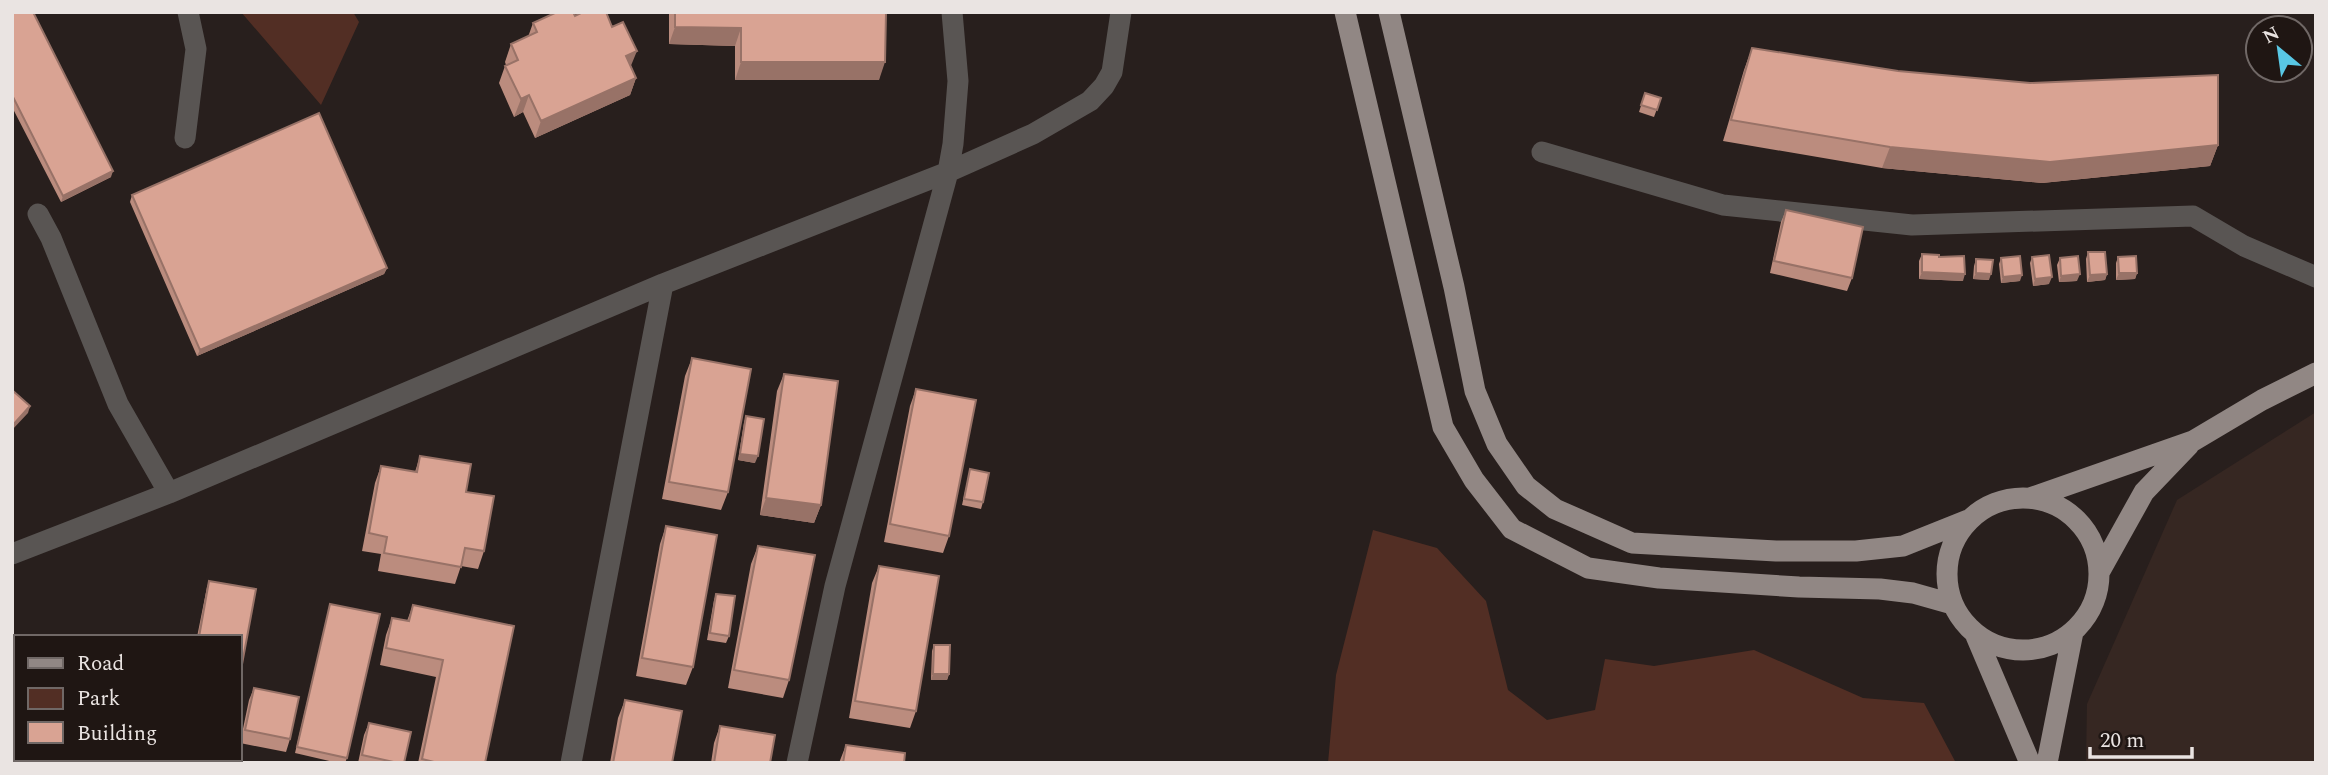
<svg xmlns="http://www.w3.org/2000/svg" width="2328" height="775" font-family="Spectral,serif">
<style>
.built{fill:#362722}
.green{fill:#522e24}
.lines{fill:none;stroke-linecap:round;stroke-linejoin:round}
.minor{stroke:#595553;stroke-width:21}
.major{stroke:#918784;stroke-width:21}
.wall{fill:#bb8c7e}
.shaded-wall{fill:#987267}
.building{fill:#d9a393;stroke:#987267;stroke-width:2}
</style>
<rect width="100%" height="100%" fill="#281f1d"/>
<path class="built" d="M2316,412V763H2086L2087,704L2177,500Z"/>
<path class="green" d="M241,12H353L359,22L321,105Z
M1373,530L1437,548L1486,601L1508,690L1547,720L1595,710L1605,659L1654,666L1754,650L1863,698L1924,703L1956,763H1328L1336,675Z"/>
<g class="lines">
<path class="minor" d="M185,138L196,49L188,12
M1542,152L1723,205L1912,225L2193,216L2244,246L2316,277
M38,214L51,238L118,404L169,493
M12,554L169,493L663,284L948,172L1033,134L1090,101L1104,86L1112,72L1121,12
M571,763L663,284
M797,763L835,586L948,172L953,144L958,81L952,12"/>
<path class="major" d="M1345,12L1443,427L1474,480L1512,529L1588,568L1659,578L1799,587L1880,589L1913,593L1952,604
M1389,12L1454,287L1475,391L1497,444L1526,486L1555,509L1632,543L1776,551H1856L1903,546L1968,520
M1947 574a76 76 0 1 1 152 0a76 76 0 1 1-152 0Z
M2030,498L2193,441L2262,400L2316,373
M2100,571L2144,492L2189,445
M1976,636L2030,763
M2047,763L2073,632"/>
</g>
<path class="wall" d="M12,12L111,177L61,202L12,107Z
M669,12H886L879,80H735V46L669,44Z
M575,16L631,66L636,78L630,95L535,138L523,112L514,117L499,83L505,66L506,65L505,62L511,44L528,37L533,23Z
M1752,48L2218,145L2210,166L2042,183L1882,168L1723,141L1744,70Z
M1645,93L1661,98L1654,117L1639,112Z
M132,195L387,268L384,274L197,356L130,202Z
M1786,210L1852,278L1847,291L1770,273L1781,222Z
M2088,252L2107,274L2105,280L2087,282L2086,259Z
M1922,254L1939,257L1963,281L1919,279V261Z
M2032,257L2049,284L2033,286L2030,263Z
M2118,257L2137,273L2135,279L2116,280V263Z
M2001,258L2020,281L2001,283L1999,264Z
M2060,258L2077,281L2059,282L2057,265Z
M1976,259L1989,280L1973,279L1974,266Z
M692,358L728,492L721,510L662,499L685,376Z
M784,374L821,505L814,523L760,515L777,391Z
M916,389L949,536L943,553L884,542L910,406Z
M746,416L755,463L738,460L744,423Z
M420,456L466,492L484,551L478,569L461,566L455,584L378,571L381,554L362,551L375,483L381,466L415,472Z
M970,469L983,502L981,509L962,505Z
M666,526L693,667L686,685L636,676L660,544Z
M758,546L789,680L783,698L728,688L751,564Z
M879,566L916,711L910,728L849,718L872,583Z
M209,581L240,637H197L207,587Z
M716,594L729,636L726,643L707,640L714,600Z
M330,604L347,758L345,763H338L295,753Z
M413,605L514,626L485,763H418L436,677L380,665L386,635L392,618L407,621Z
M934,645L949,674L947,680H931L932,651Z
M254,688L290,739L286,752L240,743L249,700Z
M625,700L672,763H610L618,718Z
M369,723L404,763H358L364,735Z
M720,726L770,763H711L714,743Z
M846,745L904,763H839Z"/>
<path class="shaded-wall" d="M675,27L741,28L735,46L669,44Z
M637,51L630,68L626,56Z
M741,62H885L879,80H735Z
M636,78L630,95L535,138L541,121Z
M529,95L523,112L514,117L521,99Z
M2218,145L2210,166L2042,183L1882,168L1890,147Z
M113,171L111,177L61,202L63,196Z
M387,268L384,274L197,356L200,350Z
M1922,272L1965,274L1963,281L1919,279Z
M1976,273L1991,274L1989,280L1973,279Z
M2119,273H2137L2135,279L2116,280Z
M2080,274L2077,281L2059,282L2061,276Z
M2107,274L2105,280L2087,282L2090,275Z
M2022,275L2020,281L2001,283L2003,277Z
M2052,277L2049,284L2033,286L2035,279Z
M30,406L28,413L12,430V426Z
M740,454L758,456L755,463L738,460Z
M766,498L821,505L814,523L760,515Z
M933,674H949L947,680H931Z"/>
<path class="building" d="M12,12H33L113,171L63,196L12,95Z
M557,12H573L575,16L583,12H606L612,27L623,22L637,51L626,56L636,78L541,121L529,95L521,99L505,66L518,60L511,44L537,32L533,23Z
M675,12H886L885,62H741V28L675,27Z
M1752,48L1898,71L2030,83L2218,75V145L2050,162L1890,147L1731,120Z
M1645,93L1661,98L1657,110L1641,105Z
M319,113L387,268L200,350L132,195Z
M1786,210L1863,227L1852,278L1774,261Z
M2088,252H2105L2107,274L2090,275Z
M1922,254L1939,255V257L1964,256L1965,274L1922,272Z
M2049,255L2052,277L2035,279L2032,257Z
M2020,256L2022,275L2003,277L2001,258Z
M2078,256L2080,274L2061,276L2060,258Z
M2136,256L2137,273H2119L2118,257Z
M1976,259L1993,260L1991,274L1976,273Z
M692,358L751,369L728,492L669,482Z
M784,374L838,381L821,505L766,498Z
M916,389L976,400L949,536L890,524Z
M12,390L30,406L12,426Z
M746,416L764,419L758,456L740,454Z
M420,456L471,464L466,492L494,496L484,551L465,548L461,567L384,553L387,537L369,533L381,466L417,472Z
M970,469L989,473L983,502L964,499Z
M666,526L717,535L693,667L642,658Z
M758,546L815,555L789,680L734,670Z
M879,566L939,576L916,711L855,701Z
M209,581L256,589L240,675V637H199Z
M716,594L735,596L729,636L710,633Z
M330,604L380,614L347,758L297,747Z
M413,605L514,626L485,763H438L422,759L443,660L386,648L392,618L409,621Z
M12,640H16V759H42L41,763H12Z
M934,645H950L949,674H933Z
M254,688L299,697L290,739L245,730Z
M625,700L682,711L672,763H613Z
M369,723L411,732L404,763H398L362,755Z
M720,726L775,735L770,763H714Z
M846,745L905,753L904,763H843Z"/>
<rect width="2328" height="775" fill="none" stroke="#eae4e2" stroke-width="28"/>
<rect x="14" y="635" width="228" height="126" fill="#1f1613" stroke="#706866" stroke-width="2"/>
<rect x="28" y="658" width="35" height="10" fill="#918784" stroke="#706866" stroke-width="2"/>
<text x="77" y="670" font-size="21" fill="#eae4e2">Road</text>
<rect x="28" y="688" width="35" height="21" fill="#522e24" stroke="#706866" stroke-width="2"/>
<text x="77" y="705" font-size="21" fill="#eae4e2">Park</text>
<rect x="28" y="722" width="35" height="21" fill="#d9a393" stroke="#706866" stroke-width="2"/>
<text x="77" y="740" font-size="21" fill="#eae4e2">Building</text>
<g transform="translate(2279 49) rotate(331)"><circle r="33" fill="#1f1613" stroke="#706866" stroke-width="2"/>
<path d="M0-5L12 26L0 18L-12 26Z" fill="#59c8e5"/>
<text y="-10" font-size="19" font-weight="bold" text-anchor="middle" fill="#eae4e2">N</text>
</g>
<path d="M2090 747v10h102v-10" fill="none" stroke="#eae4e2" stroke-width="3.5"/>
<text x="2100" y="747" font-size="21" fill="#eae4e2" stroke="#1f1613" stroke-width="5" paint-order="stroke">20 m</text>
</svg>
